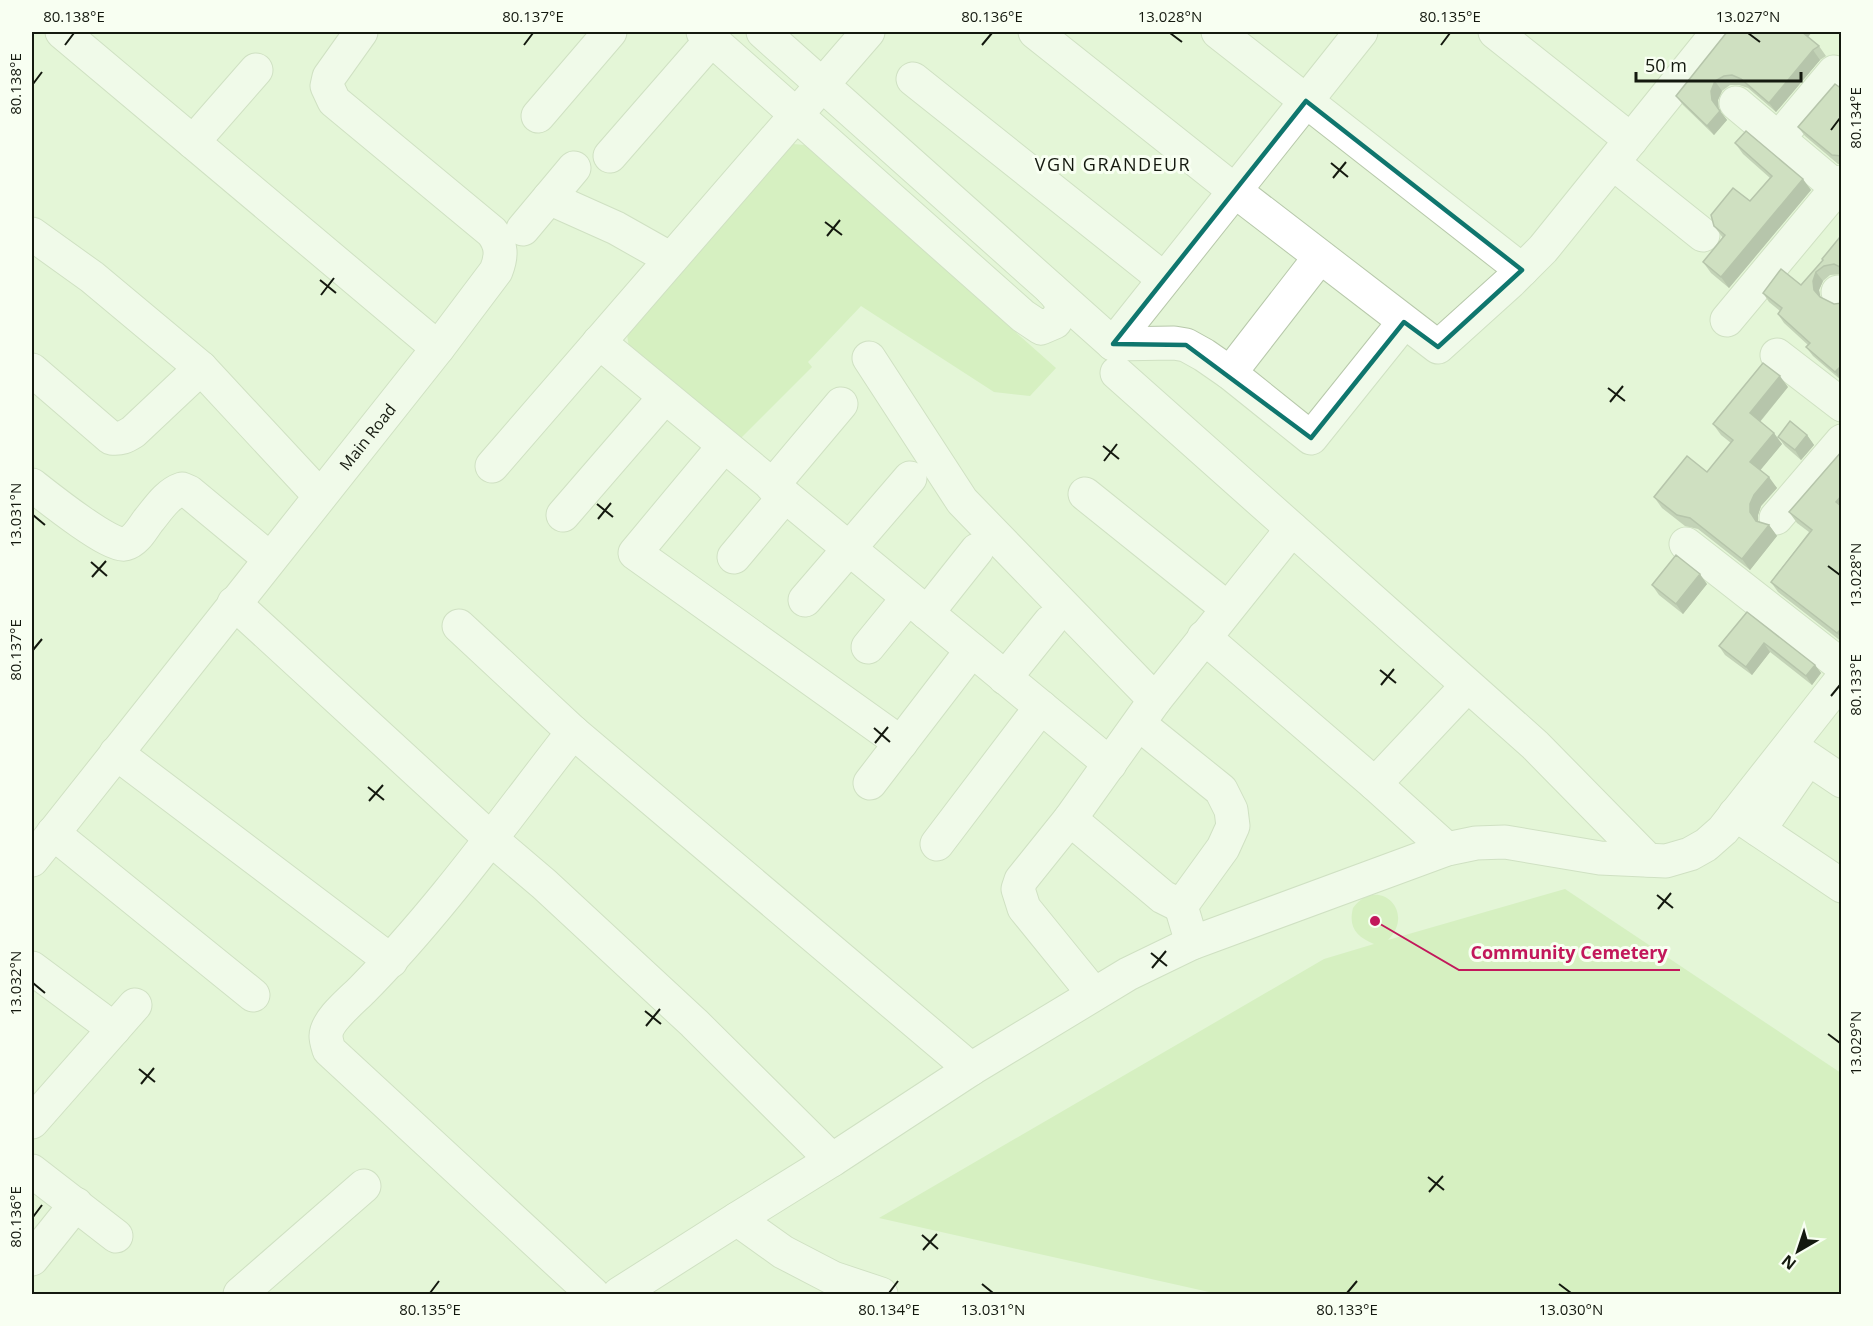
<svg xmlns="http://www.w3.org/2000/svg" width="1873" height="1326" font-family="'Open Sans',sans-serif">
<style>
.green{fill:#c5e8a7}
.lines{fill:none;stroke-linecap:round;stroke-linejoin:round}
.minor-casing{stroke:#b7c8aa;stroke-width:35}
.minor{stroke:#fff;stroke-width:33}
.wall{fill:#9ca990}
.shaded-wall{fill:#7f8a75}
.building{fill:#b5c5a7;stroke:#7f8a75;stroke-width:1.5}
.marked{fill:none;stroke:#0f766e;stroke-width:4.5;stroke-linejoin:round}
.ticks{fill:none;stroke:#14190f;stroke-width:2}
.labels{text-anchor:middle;stroke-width:6;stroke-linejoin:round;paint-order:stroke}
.street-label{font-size:16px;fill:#14190f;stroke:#f8fff2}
.neighbourhood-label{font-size:18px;letter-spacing:1.5px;fill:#14190f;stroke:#f8fff2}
.leader{fill:none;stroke:#c2185b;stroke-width:2}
.callout-dot{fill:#c2185b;stroke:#f8fff2;stroke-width:2}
.callout-label{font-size:18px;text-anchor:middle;font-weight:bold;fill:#c2185b;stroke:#f8fff2;stroke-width:6;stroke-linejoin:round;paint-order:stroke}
.neatline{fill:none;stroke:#14190f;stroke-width:2}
.ticks-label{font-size:15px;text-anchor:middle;fill:#14190f}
</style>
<rect width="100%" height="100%" fill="#e4f5d7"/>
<path class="green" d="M793,144L805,145L1056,368L1030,396L994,392L861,306L808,362L812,367L739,440L629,349L627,334Z
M1565,889L1841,1073V1294H1218L879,1218L1324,959L1374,944C1357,937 1348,928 1353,908C1377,875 1417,911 1388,940Z"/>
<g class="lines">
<g class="minor-casing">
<g id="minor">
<path d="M62,32L438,348"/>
<path d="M703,32L1023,316L1041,328L1055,322C1065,308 1063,301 1051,289"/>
<path d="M763,32L1113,344L1174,343L1186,345L1204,355L1230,373L1311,438L1404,322"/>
<path d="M1035,32L1235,191L1438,347L1510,282L1543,249L1718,32"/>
<path d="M1218,32L1522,270"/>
<path d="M1495,32L1631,140"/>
<path d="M913,79L1164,279"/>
<path d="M1736,103L1842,192"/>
<path d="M538,116L610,32"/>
<path d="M1778,139L1834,72"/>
<path d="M193,142L256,70"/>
<path d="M610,156L712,39"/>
<path d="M1613,163L1703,235"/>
<path d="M549,198L616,228L671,259"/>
<path d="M523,229L574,168"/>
<path d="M32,234L92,277L201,368L320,496"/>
<path d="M1838,292L1842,295"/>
<path d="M1727,320L1842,182"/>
<path d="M599,342L1110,764"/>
<path d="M1113,344L1361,32"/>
<path d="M1777,355L1842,405"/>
<path d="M869,358L962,501L1155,700"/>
<path d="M32,370L111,438C121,439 125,437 133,432L201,368"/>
<path d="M1117,373L1535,745L1648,860"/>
<path d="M1230,373L1320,257"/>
<path d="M724,446L635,553L901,743"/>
<path d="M492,466L868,32"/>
<path d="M32,485C46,496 111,548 125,544C136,541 142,529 148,521C158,509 167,494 182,489L189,492L270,559"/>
<path d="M772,486L841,404"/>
<path d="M1085,494L1227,608"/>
<path d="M563,515L665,397"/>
<path d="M1776,518L1842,441"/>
<path d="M1686,544L1842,666"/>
<path d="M734,557L785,496"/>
<path d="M805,600L910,478"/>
<path d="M234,603L491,839L544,884L694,1023L832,1160"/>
<path d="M927,613L977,550"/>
<path d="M459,626L573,732L971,1069"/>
<path d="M1204,637L1375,784L1447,849"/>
<path d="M868,647L908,598"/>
<path d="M1005,678L1050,622"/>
<path d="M1139,724L1221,790L1231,810L1233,826L1223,848L1181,906L1192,943"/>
<path d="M573,732C505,819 440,911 362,990C351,1001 326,1021 326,1036C326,1041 328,1046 329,1050L593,1294"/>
<path d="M1790,746L1842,781"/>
<path d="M116,753L391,961"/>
<path d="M870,783L972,650"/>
<path d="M1375,784L1467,686"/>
<path d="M1735,814L1842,886"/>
<path d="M1070,819L1163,897L1181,906"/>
<path d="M1759,830L1808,759"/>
<path d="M53,833L253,995"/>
<path d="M937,844L1041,707"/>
<path id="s1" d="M32,860L438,348L496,271C502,256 502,245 492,232L334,101L327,86L329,77L361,32"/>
<path d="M32,968L114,1029"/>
<path d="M1093,993L1024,908L1018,889L1021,880L1070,819L1155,700L1292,529"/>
<path d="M32,1122L135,1005"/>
<path d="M32,1171L116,1236"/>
<path d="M737,1219L783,1252L833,1278L881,1294"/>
<path d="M32,1259L76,1204"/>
<path d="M240,1294L364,1186"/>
<path d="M619,1294L737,1219L832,1160L971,1069L1128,974L1192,943L1447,849L1476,843L1505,842L1600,858L1666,861L1690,854L1706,845L1723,830L1842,679"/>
</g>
</g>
<use href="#minor" class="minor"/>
</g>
<path class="wall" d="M1727,32H1812L1808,37L1819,46L1826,56L1820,60L1776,112L1748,88L1739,85H1730L1722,91L1718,100V108L1727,120L1714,135L1683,105L1676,96Z
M1842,89V164H1838L1805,136L1798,127Z
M1735,143L1811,190L1729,288L1711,273L1703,262L1723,238L1714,226L1750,201L1770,178L1743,154Z
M1842,238V274L1830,275L1823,281L1819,290L1820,298L1834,304L1842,303V381L1813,356L1806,347L1808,345L1784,323L1778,314L1780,311L1769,302L1763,293L1801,285L1823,260L1822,259Z
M1788,387L1760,422L1782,444L1760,470L1777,488L1761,506L1758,515V522L1769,525L1777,536L1750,570L1698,529L1685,526L1662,508L1654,497L1707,472L1731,443L1721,435L1713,424Z
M1807,435L1814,445L1801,460L1785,446L1778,437Z
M1842,451V642L1778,592L1771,582L1809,532L1797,523L1789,512Z
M1707,584L1683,614L1659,595L1652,585Z
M1747,612L1815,665L1821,673L1812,685L1770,652L1752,675L1725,655L1719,646Z"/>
<path class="shaded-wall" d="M1801,32H1812L1806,39Z
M1813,50L1820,60L1776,112L1769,103Z
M1715,81L1722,91L1718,100L1719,110L1712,100L1711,91Z
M1720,111L1727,120L1714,135L1707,126Z
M1803,179L1811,190L1729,288L1721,277Z
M1816,272L1823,281L1819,290L1821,299L1814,290L1813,281Z
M1842,365V381L1835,372Z
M1780,376L1788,387L1757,425L1750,413Z
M1774,433L1782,444L1758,473L1750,462Z
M1807,435L1814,445L1801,460L1795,450Z
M1769,477L1777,488L1761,506L1758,515V524L1750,512V504L1754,495Z
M1842,495V510L1836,502Z
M1769,525L1777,536L1750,570L1742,559Z
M1700,574L1707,584L1683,614L1676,604Z
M1842,628V640L1837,633Z
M1764,643L1770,652L1752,675L1746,667Z
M1815,665L1821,673L1812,685L1806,676Z"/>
<path class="building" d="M1727,32H1802L1819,46L1813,50L1769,103L1741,79L1732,75L1724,76L1715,81L1711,91L1712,100L1720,111L1707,126L1676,96Z
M1835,84L1842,89V156L1832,155L1798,127Z
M1746,131L1803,179L1721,277L1703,262L1725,235L1714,226L1711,215L1733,188L1750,201L1772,176L1735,143Z
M1840,237L1842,238V268L1834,264L1824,266L1816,272L1813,281L1814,290L1820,297L1834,304L1842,303V365L1835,372L1806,347L1810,343L1778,314L1782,308L1763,293L1781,269L1801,285L1823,260L1822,259Z
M1763,363L1780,376L1750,413L1774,433L1750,462L1769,477L1754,495L1750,504V512L1756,521L1769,525L1742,559L1690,518L1677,515L1654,497L1687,456L1707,472L1733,440L1713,424Z
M1790,421L1807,435L1795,450L1778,437Z
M1842,451V495L1836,502L1842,507V628L1837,633L1771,582L1812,530L1789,512Z
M1676,555L1700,574L1676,604L1652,585Z
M1747,612L1815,665L1806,676L1764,643L1746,667L1719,646Z"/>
<path d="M0 0H1873V1326H0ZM1306,101L1522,270L1438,347L1404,322L1311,438L1186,345L1113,344Z" fill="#e4f5d7" fill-opacity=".55" fill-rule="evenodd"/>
<path class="marked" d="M1306,101L1522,270L1438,347L1404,322L1311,438L1186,345L1113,344Z"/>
<path class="ticks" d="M1170,33L1182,42M1748,33L1760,42M65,45L74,33M524,45L533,33M982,45L992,33M1441,45L1450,33M33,84L42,72M1831,130L1840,118M1331,163L1348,177M1333,178L1346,162M825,222L842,235M827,236L840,220M320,280L336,293M321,295L334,278M1608,388L1625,401M1610,402L1623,386M1103,446L1119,459M1104,461L1117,444M597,504L613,517M33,515L45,525M598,519L611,503M91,562L107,576M1828,566L1840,575M92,577L106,561M33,650L42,639M1380,670L1396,683M1381,685L1394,669M1831,696L1840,685M874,728L890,742M875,743L888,727M368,787L384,800M369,801L383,785M1657,895L1673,908M1658,909L1671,893M1151,953L1167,966M1152,968L1166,951M33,983L45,993M645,1011L661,1024M646,1026L660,1009M1828,1034L1840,1043M139,1069L155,1082M141,1084L154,1068M1428,1177L1444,1190M1429,1192L1443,1176M33,1217L42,1205M922,1235L938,1249M923,1250L937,1234M982,1284L993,1293M1559,1284L1571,1293M430,1293L439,1281M889,1293L898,1281M1347,1293L1357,1281"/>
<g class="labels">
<g class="street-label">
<text dy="6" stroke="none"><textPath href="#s1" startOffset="540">Main Road</textPath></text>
</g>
<g class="neighbourhood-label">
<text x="1113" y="171">VGN GRANDEUR</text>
</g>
</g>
<path class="leader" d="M1375 921L1459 970H1680"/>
<circle class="callout-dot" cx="1375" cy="921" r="6"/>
<g class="callout-label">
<text x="1569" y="959">Community Cemetery</text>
</g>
<rect width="1873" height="1326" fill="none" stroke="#f8fff2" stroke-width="66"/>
<g transform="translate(1798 1251) rotate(219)" stroke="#f8fff2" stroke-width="4.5" paint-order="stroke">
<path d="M0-4.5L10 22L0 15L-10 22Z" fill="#14190f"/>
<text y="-9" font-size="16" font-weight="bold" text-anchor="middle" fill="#14190f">N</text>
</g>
<path d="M1636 72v9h165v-9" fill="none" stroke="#14190f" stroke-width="3"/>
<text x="1645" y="72" font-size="18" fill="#14190f" stroke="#f8fff2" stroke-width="4.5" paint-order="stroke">50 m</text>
<rect x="33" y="33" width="1807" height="1260" class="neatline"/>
<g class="ticks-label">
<text x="74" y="22">80.138°E</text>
<text x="533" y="22">80.137°E</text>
<text x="992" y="22">80.136°E</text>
<text x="1170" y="22">13.028°N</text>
<text x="1450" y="22">80.135°E</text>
<text x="1748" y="22">13.027°N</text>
<text transform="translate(16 84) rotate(-90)" y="5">80.138°E</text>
<text transform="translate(1856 118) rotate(-90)" y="5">80.134°E</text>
<text transform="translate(16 515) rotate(-90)" y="5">13.031°N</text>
<text transform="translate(1856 575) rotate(-90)" y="5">13.028°N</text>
<text transform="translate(16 650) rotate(-90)" y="5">80.137°E</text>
<text transform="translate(1856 685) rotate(-90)" y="5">80.133°E</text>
<text transform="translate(16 983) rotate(-90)" y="5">13.032°N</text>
<text transform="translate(1856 1043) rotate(-90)" y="5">13.029°N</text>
<text transform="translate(16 1217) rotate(-90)" y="5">80.136°E</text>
<text x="430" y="1315">80.135°E</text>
<text x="889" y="1315">80.134°E</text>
<text x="993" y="1315">13.031°N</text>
<text x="1347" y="1315">80.133°E</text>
<text x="1571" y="1315">13.030°N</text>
</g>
</svg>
